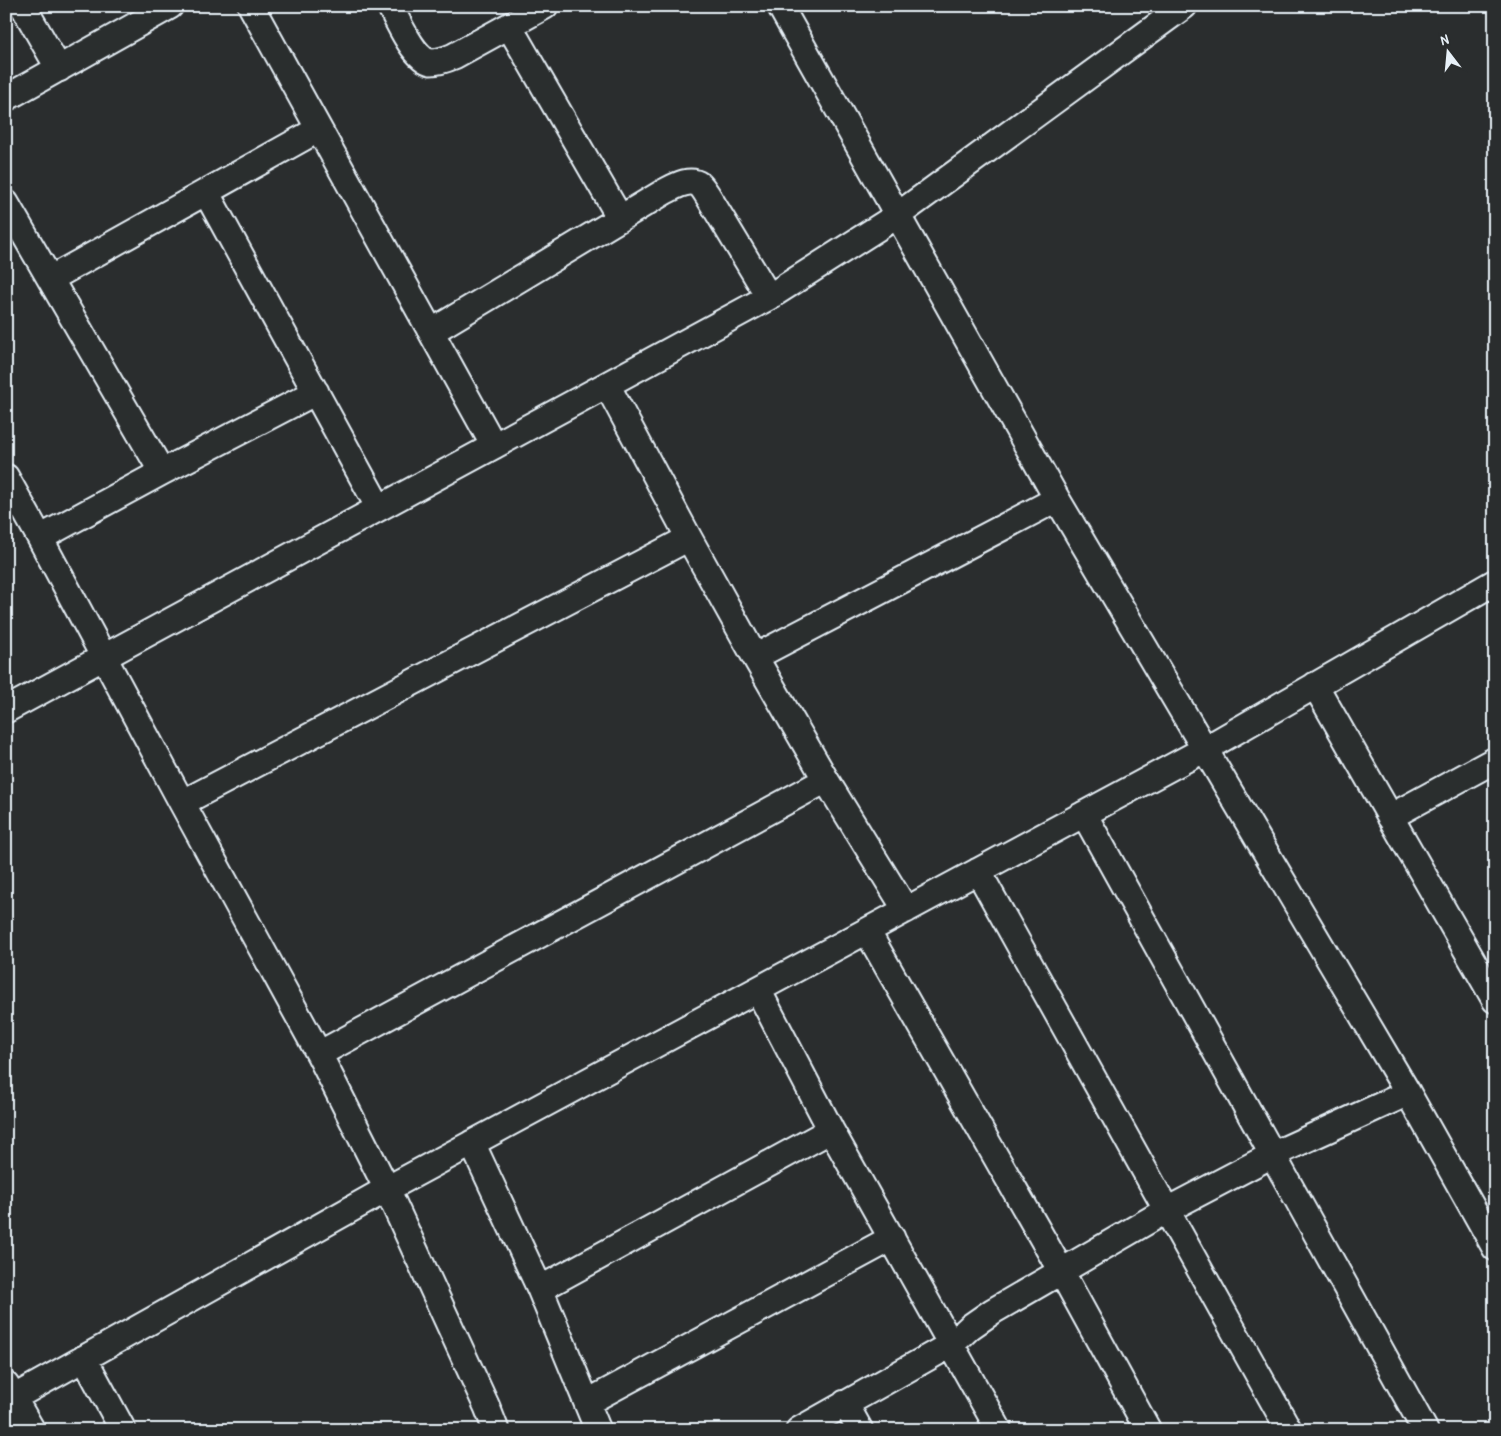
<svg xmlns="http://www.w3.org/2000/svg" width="1501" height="1436" font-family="'Patrick Hand',sans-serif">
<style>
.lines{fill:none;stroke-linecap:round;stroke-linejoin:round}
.street-casing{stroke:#e8f1f8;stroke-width:29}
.street{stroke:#2a2d2e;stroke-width:25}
</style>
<rect width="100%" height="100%" fill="#2a2d2e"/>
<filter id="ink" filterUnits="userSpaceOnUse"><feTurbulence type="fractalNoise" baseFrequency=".02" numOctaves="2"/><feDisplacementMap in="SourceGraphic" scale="10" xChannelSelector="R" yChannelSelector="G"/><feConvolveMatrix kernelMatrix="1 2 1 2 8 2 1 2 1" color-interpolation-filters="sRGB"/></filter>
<g filter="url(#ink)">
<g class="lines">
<g class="street-casing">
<path id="street" d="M23,6L59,69
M251,6L494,446
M390,6C397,20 415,60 431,62C439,62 447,59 454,56L545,6
M780,6L1057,499L1408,1093L1495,1248
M509,26L620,218
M6,98L170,6
M206,192L379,508
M6,203L162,472
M50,279L319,129
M431,332L664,192C674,187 689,177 700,185C703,188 706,193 708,196L769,297
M607,385L689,538L755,657L826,780L906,910
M6,477L40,538L182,803L319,1054L387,1189L487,1407L496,1430
M40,538L162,472L316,392
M755,657L1057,499
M1315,685L1495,1000
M6,710L769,297L898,215L1184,6
M182,803L689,538
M1084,814L1425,1430
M1390,817L1495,760
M978,871L1289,1430
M867,931L1061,1271L1148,1430
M758,990L831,1130L999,1430
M319,1054L826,780
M472,1143L540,1289L598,1430
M540,1289L831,1130
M84,1358L123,1430
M6,1385L32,1430
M6,1402L387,1189L1205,749L1495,582
M588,1402L892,1238
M845,1403L860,1430
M799,1430L952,1344L970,1327L993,1311L1167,1210L1272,1155L1408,1093"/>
</g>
<use href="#street" class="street"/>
</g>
</g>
<rect width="1501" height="1436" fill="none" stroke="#2a2d2e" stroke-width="25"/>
<rect x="12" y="12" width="1476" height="1411" fill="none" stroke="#e8f1f8" stroke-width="2" filter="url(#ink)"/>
<g transform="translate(1448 52) rotate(344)" stroke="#2a2d2e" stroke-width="4" paint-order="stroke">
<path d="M0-4L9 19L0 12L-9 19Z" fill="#e8f1f8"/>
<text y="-8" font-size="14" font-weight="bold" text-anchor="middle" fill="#e8f1f8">N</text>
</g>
</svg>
